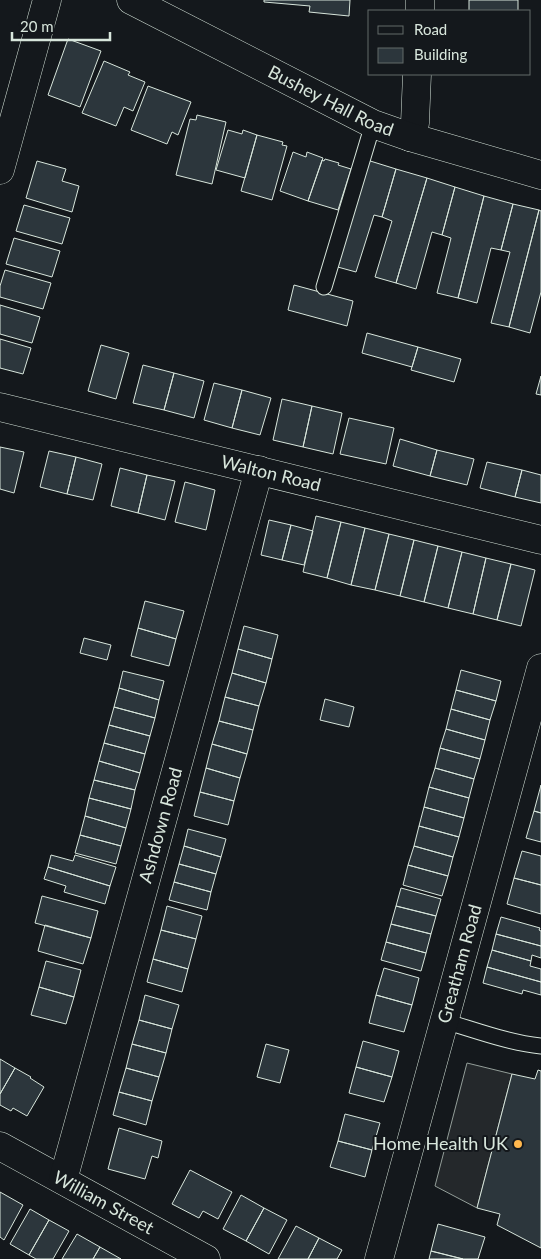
<svg xmlns="http://www.w3.org/2000/svg" width="541" height="1259" font-family="Lato,sans-serif">
<style>
.parking{fill:#24282b;stroke:#939e99}
.building{fill:#2c363c;stroke:#d8e6dc}
.lines{fill:none;stroke-linecap:round;stroke-linejoin:round}
.service-casing{stroke:#d8e6dc;stroke-width:17}
.minor-casing{stroke:#d8e6dc;stroke-width:29}
.tertiary-casing{stroke:#d8e6dc;stroke-width:29}
.service{stroke:#14181c;stroke-width:15}
.minor{stroke:#14181c;stroke-width:28}
.tertiary{stroke:#14181c;stroke-width:28}
.poi-dot{fill:#ffb74d;stroke:#14181c;stroke-width:2}
.labels{text-anchor:middle;stroke-width:4;stroke-linejoin:round;paint-order:stroke}
.street-label{font-size:18px;fill:#d8e6dc;stroke:#14181c}
.poi-label{font-size:18px;fill:#d8e6dc;stroke:#14181c;text-anchor:end}
</style>
<rect width="100%" height="100%" fill="#14181c"/>
<path class="parking" d="M467,1063L512,1074L477,1208L435,1186Z"/>
<path class="building" d="M264,0H350L349,16L309,12L310,6L264,2Z
M469,0H518V11H469Z
M68,39L101,51L80,107L48,95Z
M104,61L130,72L128,75L145,82L133,111L124,107L116,126L82,113Z
M148,86L191,102L178,135L172,132L167,144L131,130Z
M197,115L226,122L212,184L176,175L190,119L196,120Z
M228,130L242,134L243,130L257,135L245,178L216,170Z
M257,135L283,142L282,145L287,146L272,200L241,191Z
M293,152L306,157L307,152L323,158L308,201L280,191Z
M325,159L339,163L338,165L351,169L338,210L308,201L322,160L324,161Z
M367,160L396,169L382,217L374,215L356,272L334,266Z
M37,161L66,169L62,181L79,186L72,212L26,198Z
M396,169L427,178L396,283L375,277L392,221L382,217Z
M427,178L455,187L442,235L432,232L416,289L396,283Z
M455,187L484,196L458,298L437,293L451,238L442,235Z
M484,196L513,204L501,250L491,248L477,303L458,298Z
M513,204L539,210L509,327L491,323L510,252L501,250Z
M24,205L70,218L62,244L16,231Z
M539,210L541,211V292L530,333L509,327Z
M14,238L60,251L52,277L6,264Z
M5,270L51,283L43,309L0,297V286Z
M294,285L353,301L347,326L288,310Z
M0,305L40,317L32,343L0,334Z
M367,333L418,347L412,367L362,353Z
M0,339L31,348L23,374L0,368Z
M101,345L129,353L116,399L88,391Z
M418,347L461,359L454,382L411,370Z
M143,365L174,373L164,410L133,403Z
M174,373L204,381L194,418L164,410Z
M541,376V395L536,394Z
M214,383L242,390L232,428L204,420Z
M242,390L271,398L260,435L232,428Z
M282,399L312,406L303,447L273,440Z
M312,406L342,413L333,454L303,447Z
M349,418L394,428L386,464L340,454Z
M400,439L437,450L430,476L393,466Z
M0,447L24,452L14,493L0,489Z
M437,450L474,459L467,485L430,476Z
M49,451L76,457L67,494L40,487Z
M76,457L102,464L93,500L67,494Z
M487,462L522,470L515,497L480,488Z
M120,468L147,475L138,513L111,506Z
M522,470L541,475V503L515,497Z
M147,475L175,481L165,520L138,513Z
M185,482L215,490L206,530L175,522Z
M316,516L341,522L327,578L303,572Z
M269,520L291,525L282,560L261,555Z
M341,522L365,528L351,585L327,578Z
M291,525L313,531L304,565L282,560Z
M365,528L389,534L375,590L351,585Z
M389,534L414,540L400,596L375,590Z
M414,540L438,546L424,602L400,596Z
M438,546L462,552L448,608L424,602Z
M462,552L486,558L473,614L448,608Z
M486,558L511,564L497,620L473,614Z
M511,564L535,570L521,626L497,620Z
M145,601L184,611L176,639L138,628Z
M244,626L278,635L272,659L238,649Z
M138,628L176,639L169,666L131,656Z
M84,638L111,645L107,660L80,653Z
M238,649L272,659L266,683L232,673Z
M461,670L501,681L496,701L456,690Z
M123,671L164,681L159,700L119,688Z
M232,673L266,683L259,706L225,697Z
M119,688L159,700L155,718L114,707Z
M456,690L496,701L490,720L451,709Z
M225,697L259,706L253,730L219,721Z
M325,699L354,707L349,727L320,720Z
M114,707L155,718L150,736L109,725Z
M451,709L490,720L485,740L446,729Z
M219,721L253,730L247,754L212,744Z
M109,725L150,736L145,754L104,743Z
M446,729L485,740L480,759L440,748Z
M104,743L145,754L140,773L99,761Z
M212,744L247,754L240,778L206,768Z
M440,748L480,759L474,779L435,768Z
M99,761L140,773L135,790L94,780Z
M206,768L240,778L234,801L200,792Z
M435,768L474,779L469,798L429,787Z
M94,780L135,790L131,809L89,798Z
M541,785V813L534,811Z
M429,787L469,798L464,818L424,807Z
M200,792L234,801L228,825L194,816Z
M89,798L131,809L126,828L85,816Z
M424,807L464,818L459,837L419,826Z
M534,811L541,813V842L526,838Z
M85,816L126,828L121,846L80,835Z
M419,826L459,837L453,857L414,846Z
M188,829L226,839L221,857L184,846Z
M80,835L121,846L116,864L75,853Z
M184,846L221,857L216,874L179,864Z
M414,846L453,857L448,876L408,865Z
M522,851L541,856V885L514,878Z
M51,855L73,861L75,855L116,867L110,886L48,867Z
M179,864L216,874L211,892L174,882Z
M408,865L448,876L442,896L403,885Z
M48,867L110,886L105,904L64,892L66,886L44,879Z
M514,878L541,885V914L507,904Z
M174,882L211,892L207,910L169,900Z
M401,888L441,899L436,916L396,906Z
M42,896L98,911L91,938L35,923Z
M167,906L202,916L196,939L161,930Z
M396,906L436,916L431,934L391,924Z
M501,917L540,928L539,930L541,931V946L496,934Z
M391,924L431,934L426,953L386,942Z
M45,925L91,938L83,964L38,951Z
M161,930L196,939L188,969L153,959Z
M496,934L541,946V958L532,955L531,961L492,950Z
M386,942L426,953L421,971L381,960Z
M492,950L531,961L530,966L541,969V982L487,967Z
M153,959L188,969L182,992L147,982Z
M46,961L81,970L74,997L39,987Z
M487,967L541,982V995L523,990L522,994L483,983Z
M384,968L419,978L412,1005L376,995Z
M39,987L74,997L66,1024L31,1015Z
M145,995L179,1005L172,1029L139,1020Z
M376,995L412,1005L404,1032L369,1023Z
M139,1020L172,1029L166,1053L132,1044Z
M363,1041L399,1051L392,1077L356,1067Z
M132,1044L166,1053L159,1077L126,1068Z
M266,1044L289,1050L280,1083L257,1077Z
M0,1059L15,1068L0,1094Z
M356,1067L392,1077L384,1102L349,1093Z
M15,1068L31,1077L30,1078L44,1087L27,1116L13,1108L11,1111L0,1105V1094Z
M126,1068L159,1077L152,1101L119,1092Z
M538,1070L541,1071V1248L497,1225L500,1214L477,1208L512,1074L535,1079Z
M119,1092L152,1101L146,1125L113,1115Z
M345,1114L380,1123L372,1150L338,1141Z
M119,1128L162,1141L158,1158L152,1156L145,1179L108,1169Z
M338,1141L372,1150L365,1177L330,1167Z
M190,1170L232,1192L218,1219L203,1211L199,1218L172,1204Z
M0,1192L23,1205L4,1240L0,1237Z
M241,1195L264,1208L246,1241L223,1229Z
M264,1208L287,1220L269,1254L246,1241Z
M30,1209L49,1220L29,1255L10,1244Z
M49,1220L69,1231L53,1259H36L29,1255Z
M438,1224L485,1237L478,1259H463L431,1251Z
M296,1226L319,1238L308,1259H278Z
M77,1234L100,1247L93,1259H62Z
M319,1238L342,1250L337,1259H308Z
M100,1247L121,1259H93Z
M431,1251L463,1259H429Z"/>
<g class="lines">
<g class="service-casing">
<path id="service" d="M324,287L373,124
M444,1021C475,1030 509,1043 541,1046"/>
</g>
<g class="minor-casing">
<g id="minor">
<path d="M420,11V0"/>
<path d="M410,137L415,123L417,74"/>
<path d="M0,170L47,0"/>
<path id="s1" d="M0,407L541,540"/>
<path id="s2" d="M0,1146L206,1259"/>
<path id="s3" d="M63,1180L259,470"/>
</g>
</g>
<g class="tertiary-casing">
<g id="tertiary">
<path id="s4" d="M131,0L373,124L410,137L541,175"/>
<path id="s5" d="M379,1259L541,668"/>
</g>
</g>
<use href="#service" class="service"/>
<use href="#minor" class="minor"/>
<use href="#tertiary" class="tertiary"/>
</g>
<circle class="poi-dot" cx="518" cy="1144" r="5"/>
<g class="labels">
<g class="street-label">
<text dy="6" stroke="none"><textPath href="#s4" startOffset="224">Bushey Hall Road</textPath></text>
<text dy="6" stroke="none"><textPath href="#s1" startOffset="279">Walton Road</textPath></text>
<text dy="6" stroke="none"><textPath href="#s3" startOffset="368">Ashdown Road</textPath></text>
<text dy="6" stroke="none"><textPath href="#s5" startOffset="306">Greatham Road</textPath></text>
<text dy="6" stroke="none"><textPath href="#s2" startOffset="118">William Street</textPath></text>
</g>
<g class="poi-label">
<text x="508" y="1150">Home Health UK</text>
</g>
</g>
<rect x="368" y="10" width="162" height="65" fill="#14181c" stroke="#626a69"/>
<rect x="378" y="26" width="25" height="8" fill="#14181c" stroke="#626a69"/>
<text x="414" y="35" font-size="15" fill="#d8e6dc">Road</text>
<rect x="378" y="48" width="25" height="15" fill="#2c363c" stroke="#626a69"/>
<text x="414" y="60" font-size="15" fill="#d8e6dc">Building</text>
<path d="M12 32v8h98v-8" fill="none" stroke="#d8e6dc" stroke-width="2.5"/>
<text x="20" y="32" font-size="15" fill="#d8e6dc" stroke="#14181c" stroke-width="4" paint-order="stroke">20 m</text>
</svg>
